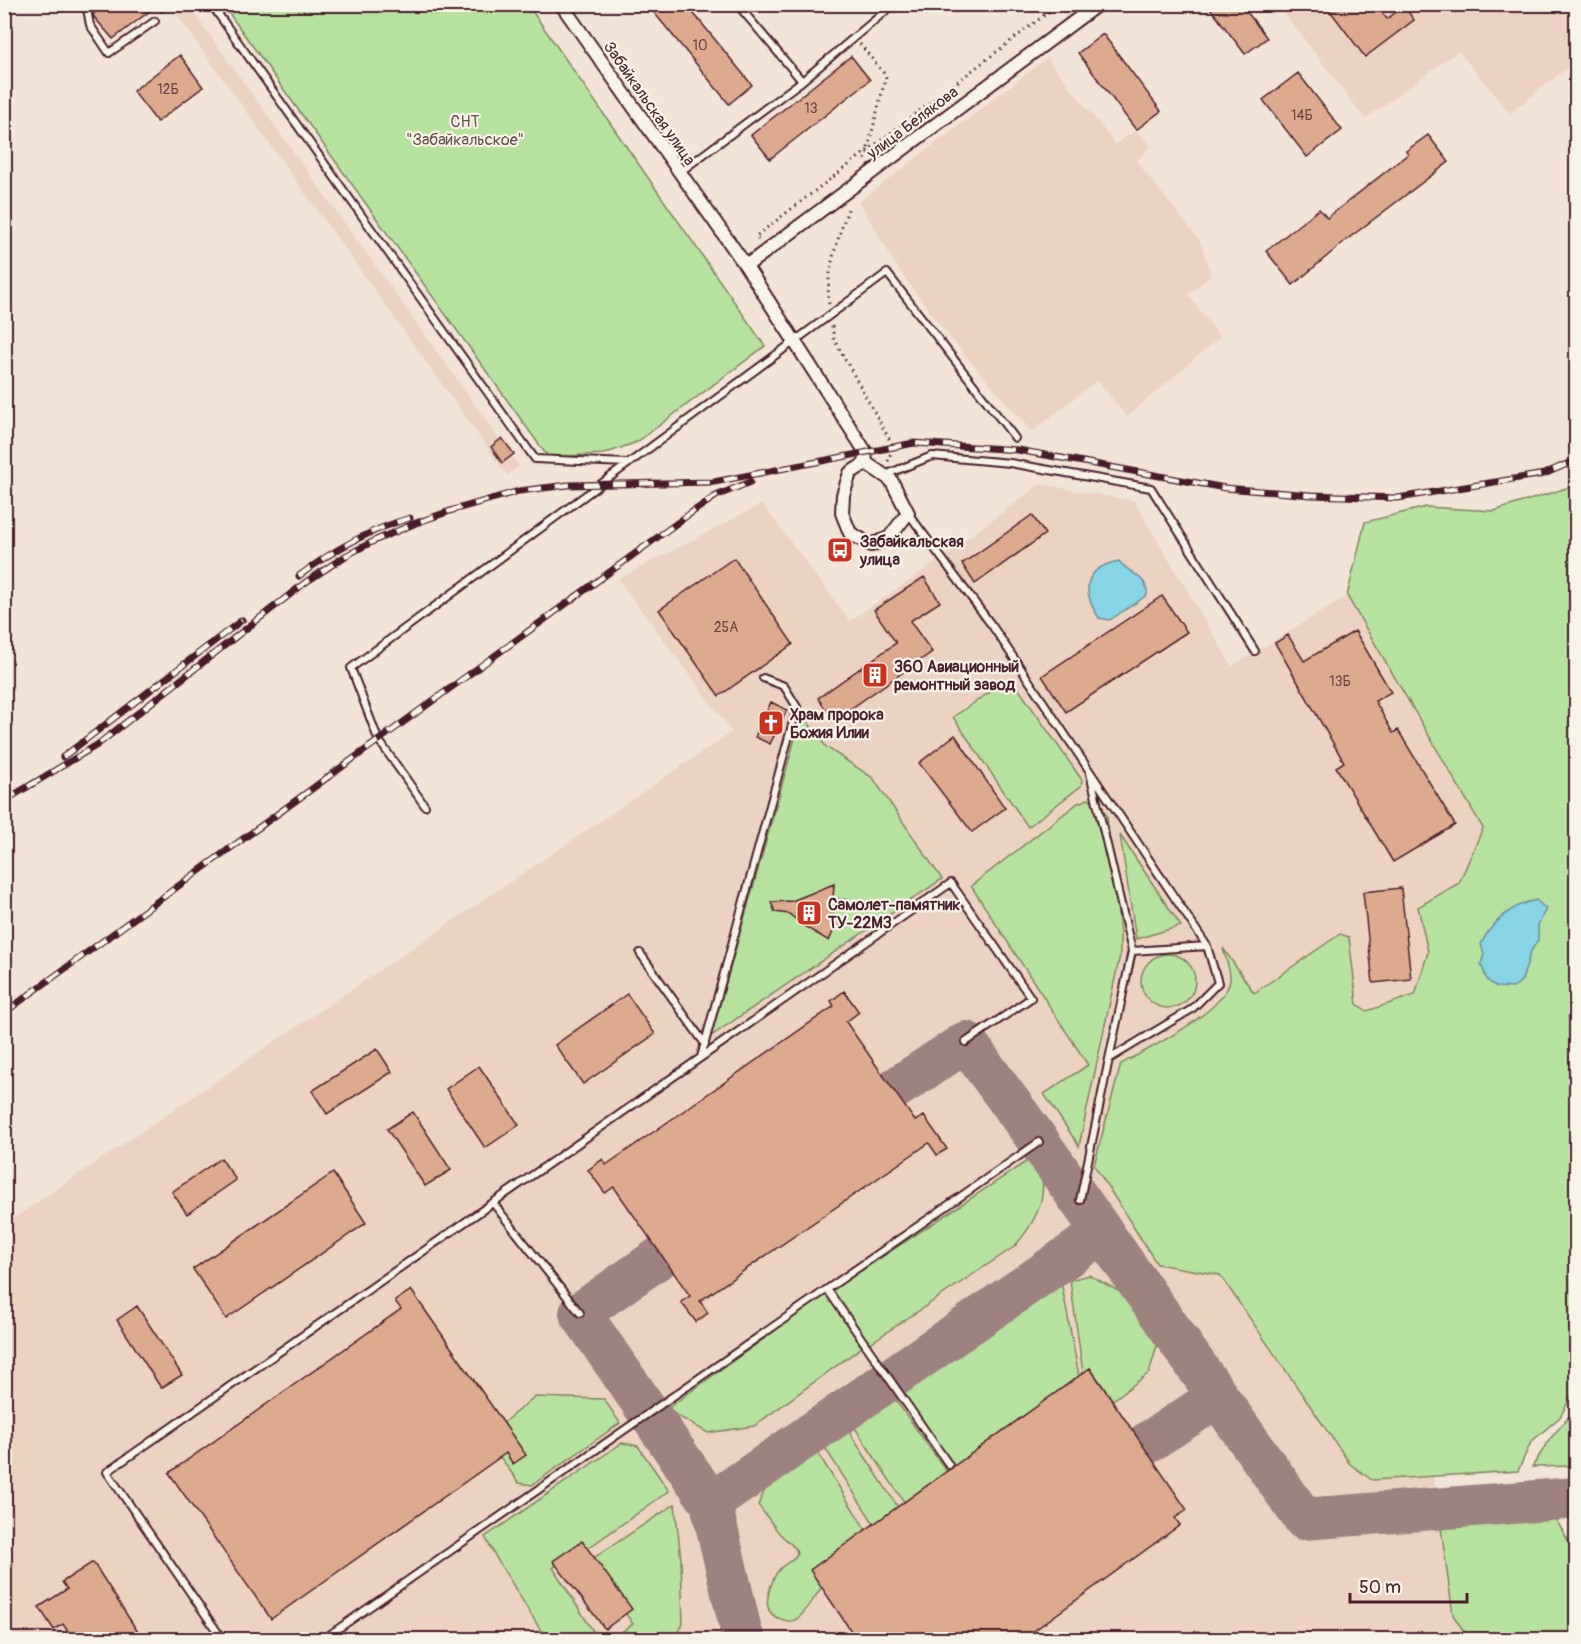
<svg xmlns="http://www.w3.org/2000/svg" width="1581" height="1644" font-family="Pangolin,sans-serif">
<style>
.built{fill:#ecd3c1}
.green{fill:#b7e19e;stroke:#808064;stroke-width:1.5}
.water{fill:#87d5e5;stroke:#6f8c9b;stroke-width:1.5}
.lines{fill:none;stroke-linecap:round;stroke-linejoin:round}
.taxiway{stroke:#9e8280;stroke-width:42}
.building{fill:#ddaa90;stroke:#4a1f2b;stroke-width:1.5}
.service-casing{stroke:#4a1f2b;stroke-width:10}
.minor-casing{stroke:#4a1f2b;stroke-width:16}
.path{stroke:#4a1f2b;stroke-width:3;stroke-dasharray:1.5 4.5;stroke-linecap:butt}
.service{stroke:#f7f3e8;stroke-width:6}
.minor{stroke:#f7f3e8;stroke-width:12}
.rail-casing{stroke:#4a1f2b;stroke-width:7}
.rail{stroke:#f7f3e8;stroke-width:4.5;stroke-dasharray:14;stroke-linecap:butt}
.labels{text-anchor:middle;stroke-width:4.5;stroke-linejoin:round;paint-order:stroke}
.number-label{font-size:14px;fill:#6f4244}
.street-label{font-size:16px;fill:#4a1f2b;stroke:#f7f3e8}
.park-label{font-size:16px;fill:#655048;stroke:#f7f3e8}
.poi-label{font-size:16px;font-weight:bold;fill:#4a1f2b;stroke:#f7f3e8;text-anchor:start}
</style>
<rect width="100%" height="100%" fill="#f2e4d6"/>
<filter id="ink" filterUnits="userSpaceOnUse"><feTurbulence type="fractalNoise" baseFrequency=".0167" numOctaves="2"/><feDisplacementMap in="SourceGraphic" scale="12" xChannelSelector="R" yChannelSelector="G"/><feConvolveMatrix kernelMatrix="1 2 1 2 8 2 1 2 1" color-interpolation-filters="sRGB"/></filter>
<g filter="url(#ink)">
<path class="built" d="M186,5H188L519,466L507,475L175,12Z
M1278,5H1576V61L1510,113L1458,51L1365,119Z
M1047,58L1115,144L1136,130L1151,146L1136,161L1200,241L1211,275L1188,295L1220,337L1127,417L1097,380L1032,432L947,334L902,275L859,202Z
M1040,484L1134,501L1232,666L1347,596L1483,828L1459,883L1418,907L1428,952L1415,995L1367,1011L1453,1615L1470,1639L5,1640V1224L732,732L618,579L762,504L850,621L939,560Z"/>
<path class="green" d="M223,5H528L765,346L637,442L604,454L548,457Z
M1576,485V1387L1560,1417L1531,1442L1518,1471L1372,1480L1350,1464L1220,1275L1157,1264L1094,1165L1121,1064C1148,1049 1226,1011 1230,980C1231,970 1225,957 1223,948L1254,993L1340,934L1349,937L1357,1004L1367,1011L1415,995L1428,952L1418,907L1459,883L1483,828L1347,596L1365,522L1426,507L1494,511Z
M1011,678L1082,780L1081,786L1028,827L953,717Z
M802,714L826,747L873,778L942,879L711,1036Z
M1088,799L1100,803L1107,816L1120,933V955L1079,1146L1044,1094L1088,1065L971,886L1078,803Z
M1120,835L1181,926L1136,939Z
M1141 981a27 27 0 1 1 54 0a27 27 0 1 1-54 0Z
M1032,1158C1035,1164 1041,1172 1042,1179C1046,1205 1030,1229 1014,1247L869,1344L832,1290Z
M1089,1275L1128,1296L1158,1342L1149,1373L1113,1400L1090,1368L1083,1373L1070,1280Z
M1061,1281L1079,1376L954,1466L902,1396L906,1387L902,1379L1046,1283Z
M826,1294L862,1347L754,1426L708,1433L676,1415L668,1408Z
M883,1392L887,1398L895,1399L947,1472L904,1502L847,1416Z
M534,1397L604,1399L620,1423L532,1485L519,1483L500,1457L506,1453L513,1464L503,1423Z
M1576,1408V1466L1532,1467L1550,1439Z
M842,1421L898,1507L874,1524L818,1437Z
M811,1442L866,1530L811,1570L821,1588C814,1598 807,1611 798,1618C790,1625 770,1618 768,1607C766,1600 770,1587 773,1580C780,1562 789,1566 797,1554L796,1549L779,1533L758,1505L777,1464Z
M622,1443L638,1446L669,1491L584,1551L580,1547L553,1568L598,1639H546L497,1559L485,1537Z
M675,1504L681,1560L683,1624L674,1639H611L633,1624L589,1561Z
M1555,1518L1576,1554V1639H1469L1453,1615L1441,1528Z"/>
<path class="water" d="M1119,561C1127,573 1149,576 1147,595L1110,620L1099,618C1081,591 1083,568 1119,561Z
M1536,900L1546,909L1538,925V940L1531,951L1522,980L1513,988L1496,987L1487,980L1481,964L1484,954L1481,944C1491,923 1513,904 1536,900Z"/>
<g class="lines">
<path class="taxiway" d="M893,1090L966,1042L1039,1142L1304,1519L1576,1498
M662,1256L580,1313L711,1503L1103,1232
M1144,1445L1218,1397
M711,1503L742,1635L745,1640"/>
</g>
<path class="building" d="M106,4H159L113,39L94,17L93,14Z
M647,4H686L752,85L729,104Z
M1207,4H1241L1267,38L1245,54Z
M1325,4H1375L1387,19L1404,6L1414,20L1365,57Z
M1103,34L1161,111L1136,130L1078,53Z
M180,55L203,87L157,122L133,91Z
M851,56L870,80L770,159L751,135Z
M1298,73L1342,130L1307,157L1263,100Z
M1428,135L1449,162L1345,241L1293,285L1266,251L1319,209L1327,218L1408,154L1406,151Z
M502,438L514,454L502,463L491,447Z
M1032,515L1045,534L975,584L962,564Z
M734,558L793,644L719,696L659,610Z
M924,577L940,602L910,621L932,652L833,721L818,698L896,643L874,610Z
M1162,596L1187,632L1066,712L1042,676Z
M1355,631L1391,692L1375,701L1393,733L1398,730L1455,825L1393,862L1336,767L1344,762L1275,643L1288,635L1304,661Z
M771,702L787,710L770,744L755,737Z
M955,735L1005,808L972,832L919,763Z
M834,884L833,899L846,900L832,913L844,926L835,927L829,941L807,928L789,914L775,912L771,902L792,901Z
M1401,888L1411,979L1373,983L1363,892Z
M844,991L859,1012L846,1022L915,1121L924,1116L947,1149L937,1155L929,1143L700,1301L708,1313L696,1322L681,1302L690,1296L614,1187L605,1193L588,1170L603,1159L606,1165L834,1006L831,1001Z
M627,994L655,1034L583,1084L555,1045Z
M377,1049L392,1072L327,1114L312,1091Z
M479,1066L519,1125L485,1148L446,1089Z
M413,1112L451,1170L425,1186L387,1129Z
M221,1158L236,1180L187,1214L172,1192Z
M333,1173L366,1223L226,1319L193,1269Z
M411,1290L526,1455L513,1464L506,1453L271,1619L169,1473L401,1309L395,1301Z
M137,1306L182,1375L161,1388L117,1320Z
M1090,1368L1187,1510L1175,1518L1180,1525L1021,1640H857L810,1570Z
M582,1541L632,1609L605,1629L553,1561Z
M93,1562L143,1640H73L63,1624L54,1630L39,1607L67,1589L62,1582Z"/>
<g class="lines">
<g class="service-casing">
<path id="service" d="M83,4L87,9L90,25L109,53L155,21
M211,4L535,459L626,463
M737,4L802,81
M680,172L802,81L894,4
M885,475L932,456L1010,463L1151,488L1255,651
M908,513L993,627L1207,946L1218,983L1192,1009L1109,1059L1080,1200
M1090,773L1132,951L1109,1059
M425,806L378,739L351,668L887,273L1015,438
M1132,951L1207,946
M640,953L705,1044
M701,1057L797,707L784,686L763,678
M493,1203L580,1313
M827,1289L949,1465
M223,1640L107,1472L951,883L1031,998L966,1042
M322,1640L1039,1142"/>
</g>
<g class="minor-casing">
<path id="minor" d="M561,4L746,266L865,451L866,463
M746,266L1098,4
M866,463L891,480L908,513L889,538L871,545L850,533L842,513L843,495L850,473Z"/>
</g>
<path class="path" d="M161,12L168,4
M860,44L886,76L865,160
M758,240L756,236L1059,4
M829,304C825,271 839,237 849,206
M832,326L834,339L893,446L888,462"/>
<use href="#service" class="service"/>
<use href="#minor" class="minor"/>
<g class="rail-casing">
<path id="rail" d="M299,576C333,550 369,530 410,518
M63,757L242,620
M4,801L97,745L306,582L347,555L376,540L416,523L453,510L519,491L568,485L714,482L914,443L1018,450L1225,488L1311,495L1398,498L1544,474L1576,460
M4,1013L688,515L716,496L750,482"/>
</g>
<use href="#rail" class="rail"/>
</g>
</g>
<defs>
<g id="bus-square" transform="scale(1.35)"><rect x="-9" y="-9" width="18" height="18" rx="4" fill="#c8321e" stroke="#f7f3e8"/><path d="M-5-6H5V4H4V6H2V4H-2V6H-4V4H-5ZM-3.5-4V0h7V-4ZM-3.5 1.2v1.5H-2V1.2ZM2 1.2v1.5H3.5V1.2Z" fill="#fff"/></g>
<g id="building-square" transform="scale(1.35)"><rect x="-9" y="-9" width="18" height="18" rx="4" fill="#c8321e" stroke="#f7f3e8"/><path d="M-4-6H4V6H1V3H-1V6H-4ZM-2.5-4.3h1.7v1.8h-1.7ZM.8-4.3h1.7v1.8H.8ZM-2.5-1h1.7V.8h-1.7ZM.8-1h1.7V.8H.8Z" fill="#fff"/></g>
<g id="church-square" transform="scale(1.35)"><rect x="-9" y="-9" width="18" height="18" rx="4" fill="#c8321e" stroke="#f7f3e8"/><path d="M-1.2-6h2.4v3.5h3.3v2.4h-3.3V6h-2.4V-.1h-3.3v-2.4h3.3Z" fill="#fff"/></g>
</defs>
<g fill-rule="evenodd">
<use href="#bus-square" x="840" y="550"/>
<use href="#building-square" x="875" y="675"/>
<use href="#church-square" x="771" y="723"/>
<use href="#building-square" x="809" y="913"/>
</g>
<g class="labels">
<g class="number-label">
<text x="700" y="50">10</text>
<text x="168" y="94">12Б</text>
<text x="811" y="113">13</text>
<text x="1302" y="120">14Б</text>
<text x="726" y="632">25А</text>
<text x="1340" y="686">13Б</text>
</g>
<g class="street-label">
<text transform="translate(650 103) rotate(55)" y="6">Забайкальская улица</text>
<text transform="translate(912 122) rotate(-37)" y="6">улица Белякова</text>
</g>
<g class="park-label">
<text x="465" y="127">СНТ<tspan x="465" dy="18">"Забайкальское"</tspan></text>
</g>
<g class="poi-label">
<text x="860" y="547">Забайкальская<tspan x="860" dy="18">улица</tspan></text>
<text x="894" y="672">360 Авиационный<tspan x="894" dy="18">ремонтный завод</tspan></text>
<text x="790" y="720">Храм пророка<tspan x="790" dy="18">Божия Илии</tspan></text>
<text x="828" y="910">Самолет-памятник<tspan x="828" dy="18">ТУ-22М3</tspan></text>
</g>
</g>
<rect width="1581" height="1644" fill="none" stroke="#f7f3e8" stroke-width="24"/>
<rect x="12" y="12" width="1557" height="1620" fill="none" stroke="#4a1f2b" stroke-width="2" filter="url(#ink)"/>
<path d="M1350 1593v9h117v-9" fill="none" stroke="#4a1f2b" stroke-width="3"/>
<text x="1359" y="1593" font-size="18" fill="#4a1f2b" stroke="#f7f3e8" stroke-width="4.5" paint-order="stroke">50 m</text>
</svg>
